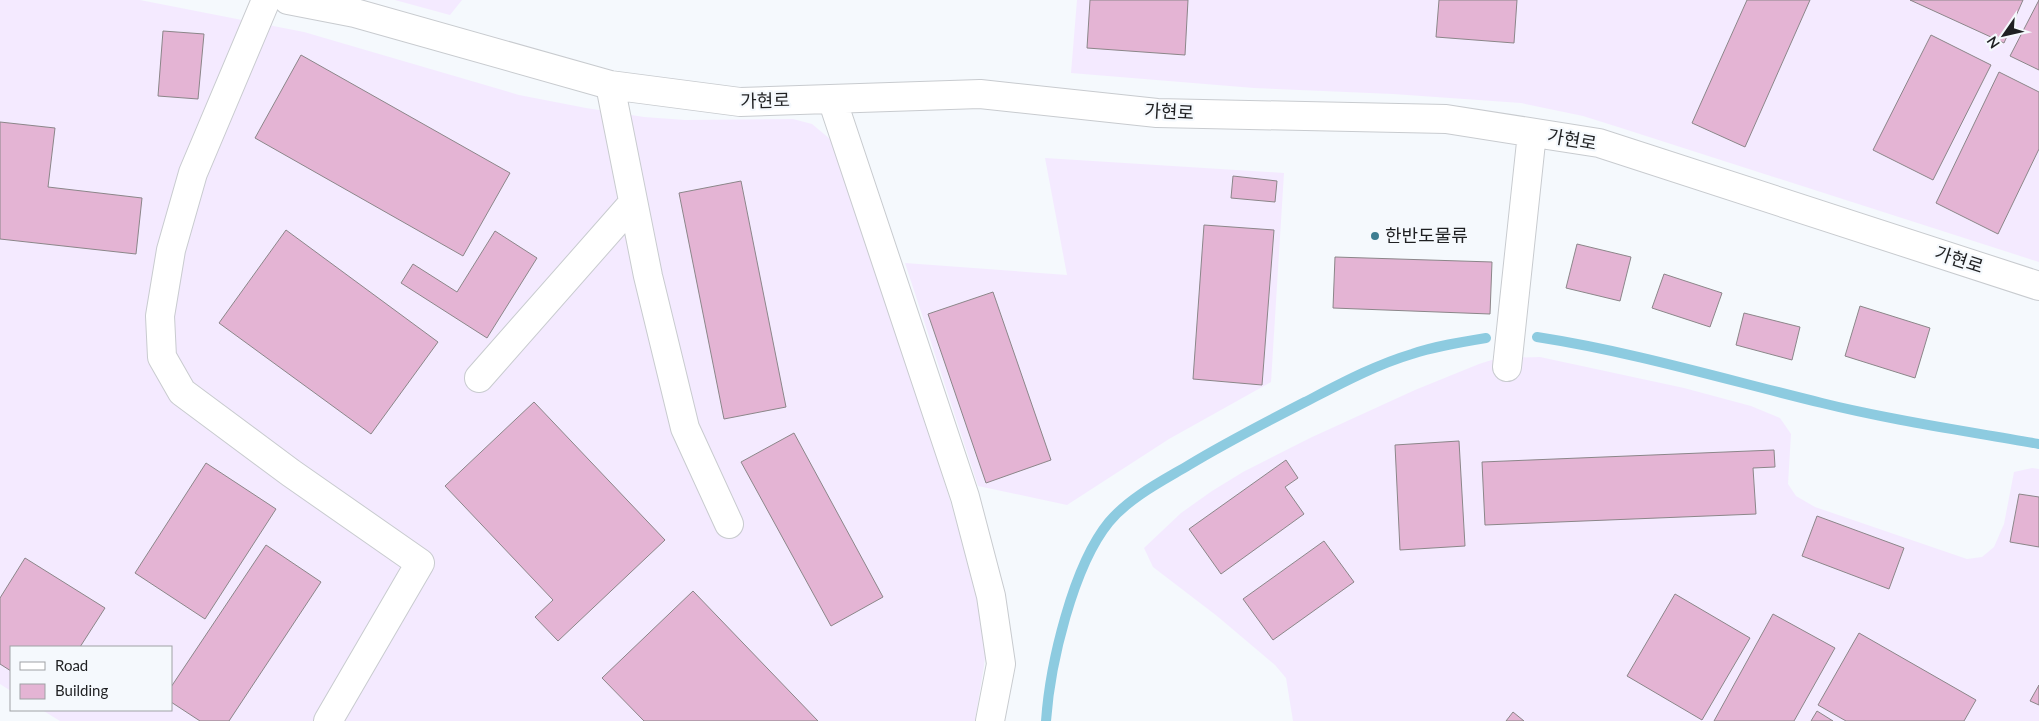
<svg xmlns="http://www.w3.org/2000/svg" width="2039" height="721" font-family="Lato,'Noto Sans KR',sans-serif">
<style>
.industrial{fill:#f4eaff}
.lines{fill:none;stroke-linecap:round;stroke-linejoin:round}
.stream{stroke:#8dcbe0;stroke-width:10}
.building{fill:#e4b4d4;stroke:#8b8689}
.minor-casing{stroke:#c8cbcf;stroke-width:30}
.minor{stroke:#fff;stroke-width:28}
.poi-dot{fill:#3d7d91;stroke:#f5f9fd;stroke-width:2}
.labels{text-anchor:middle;stroke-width:4.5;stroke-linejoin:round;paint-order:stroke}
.street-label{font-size:18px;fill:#1f2022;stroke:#f5f9fd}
.poi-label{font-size:18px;fill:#1f2022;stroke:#f5f9fd;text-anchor:start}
</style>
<rect width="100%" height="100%" fill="#f5f9fd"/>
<path class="industrial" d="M0,0H140L304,32L519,95L586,108L644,117L685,120L793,119L812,124L830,139L844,167L902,340L981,604L987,641L984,666L975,721H60L42,710H171V647H11V691L0,684Z
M395,0H462L450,15Z
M1077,0H2039V262L1618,127L1583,116L1521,103L1393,94L1254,88L1071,73Z
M1045,158L1284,173L1271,382L1169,439L1067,505L978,486L905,263L1067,275Z
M1540,357L1684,388L1751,406L1780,418L1791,434L1788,484L1796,496L1815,507L1967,559L1982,557L1994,547L2004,524L2014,472L2032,468L2039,469V721H1293L1286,678L1275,665L1217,616L1153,567L1144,548L1181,513L1212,491L1243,472L1310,438L1415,390L1479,364L1498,358Z"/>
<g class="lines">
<path class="stream" d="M1537,337C1634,352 1727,380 1822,403C1894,421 1967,431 2039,444
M1046,721C1050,664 1073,566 1109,522C1130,497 1162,481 1189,465C1227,442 1266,422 1305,402C1340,384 1375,365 1412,354C1436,346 1461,342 1486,338"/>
</g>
<path class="building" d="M1090,0H1188L1185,55L1087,48Z
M1439,0H1517L1514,43L1436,37Z
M1747,0H1810L1745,147L1692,123Z
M1910,0H2023L2004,43Z
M2039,0V70L2010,56Z
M163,31L204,34L198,99L158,96Z
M1931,35L1991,65L1933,180L1873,150Z
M301,55L510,173L463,256L255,138Z
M1999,72L2039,92V149L1998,234L1936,203Z
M0,122L55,128L48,187L142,198L136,254L0,239Z
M1233,176L1277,181L1275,202L1231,198Z
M741,181L786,407L724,419L679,193Z
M1204,225L1274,230L1262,385L1193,379Z
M286,230L438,342L371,434L219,323Z
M495,231L537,258L487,338L401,283L413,264L457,292Z
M1577,244L1631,257L1620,301L1566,288Z
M1335,257L1492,262L1490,314L1333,308Z
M1664,274L1722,293L1710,327L1652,308Z
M993,292L1051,460L986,483L928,314Z
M1860,306L1930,328L1915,378L1845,356Z
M1744,313L1800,327L1792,360L1736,345Z
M534,402L665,540L558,641L535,617L553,600L445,486Z
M794,433L883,597L831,626L741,462Z
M1459,441L1465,546L1400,550L1395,445Z
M1774,450L1775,467L1753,468L1756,514L1485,525L1482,462Z
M1286,460L1298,478L1285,487L1304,514L1221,574L1189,529Z
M206,463L276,509L205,619L135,573Z
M2019,494L2039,497V547L2010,542Z
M1817,516L1904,548L1889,589L1802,556Z
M1324,541L1354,582L1273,640L1243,599Z
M266,545L321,582L229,721H200L171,702V687Z
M25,558L105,608L80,647H11V671L0,664V598Z
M693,591L818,721H644L602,678Z
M1675,594L1750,638L1702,720L1627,676Z
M1773,614L1835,648L1794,721H1714Z
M1859,633L1976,700L1964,721H1846L1818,705Z
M2039,685V705L2030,701Z
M1817,711L1833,721H1811Z
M1513,712L1524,721H1506Z"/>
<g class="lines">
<g class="minor-casing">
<path id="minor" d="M266,0L193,173L171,250L160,316L162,357L182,392L291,473L420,563L328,721
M288,0L355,13L610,85L740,102L980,94L1157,113L1446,119L1599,143L2039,286
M610,85L648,276L685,428L729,524
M832,99L965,497L991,596L1001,664L990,721
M1507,367L1532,133
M479,378L633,203"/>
</g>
<use href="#minor" class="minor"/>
</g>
<circle class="poi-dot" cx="1375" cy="236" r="5"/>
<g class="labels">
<g class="street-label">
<text transform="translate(765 101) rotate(-1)" y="6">가현로</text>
<text transform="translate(1169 112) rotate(3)" y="6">가현로</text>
<text transform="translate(1572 140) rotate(10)" y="6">가현로</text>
<text transform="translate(1959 260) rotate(18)" y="6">가현로</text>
</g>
<g class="poi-label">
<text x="1385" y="242">한반도물류</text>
</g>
</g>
<rect x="10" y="646" width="162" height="65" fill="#f5f9fd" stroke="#9fa2a5"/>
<rect x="20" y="662" width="25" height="8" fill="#ffffff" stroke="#9fa2a5"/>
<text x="55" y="671" font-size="15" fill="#1f2022">Road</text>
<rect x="20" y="684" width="25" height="15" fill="#e4b4d4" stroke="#9fa2a5"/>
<text x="55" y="696" font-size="15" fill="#1f2022">Building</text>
<g transform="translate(2004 35) rotate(236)" stroke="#f5f9fd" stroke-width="4" paint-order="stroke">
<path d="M0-4L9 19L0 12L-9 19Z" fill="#1f2022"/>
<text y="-8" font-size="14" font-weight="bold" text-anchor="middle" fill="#1f2022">N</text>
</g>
</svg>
